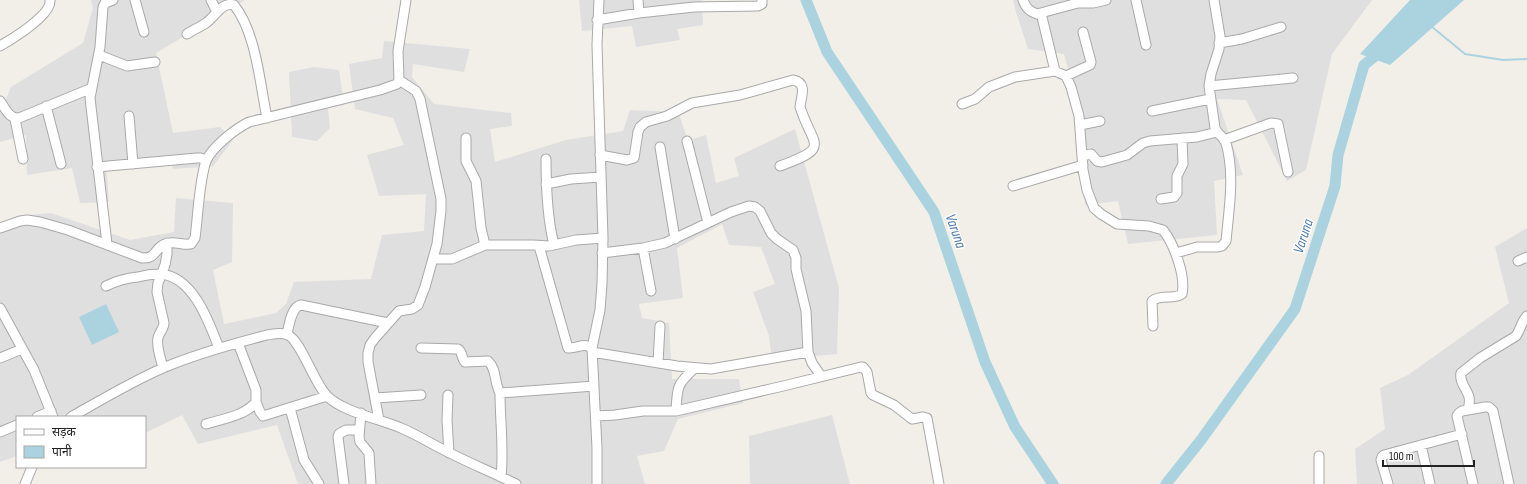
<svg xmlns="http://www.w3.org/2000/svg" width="1527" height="484" font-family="'Sofia Sans Condensed','Noto Sans Devanagari',sans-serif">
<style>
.residential{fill:#e0dfdf}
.water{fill:#aad3df}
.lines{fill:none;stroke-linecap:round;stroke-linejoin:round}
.stream{stroke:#aad3df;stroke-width:2}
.river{stroke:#aad3df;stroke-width:11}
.minor-casing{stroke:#a9a9a9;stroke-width:11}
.minor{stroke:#fff;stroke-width:9}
.labels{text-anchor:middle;stroke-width:3;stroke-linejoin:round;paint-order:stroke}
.water-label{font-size:15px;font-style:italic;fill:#4a7aab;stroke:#fff}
</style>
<rect width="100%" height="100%" fill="#f2efe9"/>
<path class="residential" d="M91,0H245L156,53L173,133L220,127L233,140L213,166L173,169L171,158L106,165L109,202L80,203L72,168L27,175L26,135L0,142V114L11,87L83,43L93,8Z
M579,0H702L703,25L677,29L680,40L636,47L632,26L582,31Z
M1013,0H1372L1332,54L1306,170L1287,181L1246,100L1217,99L1243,175L1214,181L1217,235L1128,244L1118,201L1085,205L1073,87L1064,54L1028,49L1016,12Z
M384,41L470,49L464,72L413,64L412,77L434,104L511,113L512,126L490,129L495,162L566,140L623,131L630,110L678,112L688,140L706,135L716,183L739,176L734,158L795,129L839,288L837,354L772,360L769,336L753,292L775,284L761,247L729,245L722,224L677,248L683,298L639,304L642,318L669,323L672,379H739L743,403L678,419L664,451L637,456L645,484H298L277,425L198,444L182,415L145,433V417H17V456L0,462V223L19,216L51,213L130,240L174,232L176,198L233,203L232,262L213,270L224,324L276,313L286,304L294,282L371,279L382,235L424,231L426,194L379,196L367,155L404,145L393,118L355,109L349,64L382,58Z
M314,67L339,70L344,105L328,108L330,128L317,141L292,137L289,72Z
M1527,228V484H1357L1355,449L1385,429L1380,388L1408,375L1509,303L1495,247Z
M832,415L850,484H750L749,436Z"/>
<path class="water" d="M1410,0H1464L1390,65L1360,54Z
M106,304L119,332L92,345L79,317Z"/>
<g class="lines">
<path class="stream" d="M1431,26L1465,54L1503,60L1527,59"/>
<path class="river" d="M806,0L827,52L934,212L985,362L1015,427L1053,484
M1166,484L1201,440L1295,309L1335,186L1338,155L1364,65L1384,49"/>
<g class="minor-casing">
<path id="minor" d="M135,0L144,32
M211,0L217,12
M638,0L639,13
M1023,0C1026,8 1029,11 1037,14L1078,3H1093L1106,0
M1136,0L1146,45
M1041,13L1055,71
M597,20L639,13L694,7L758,6L762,4V0
M187,34C193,30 200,27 206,23C215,17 222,1 234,5C256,32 260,84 267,118
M1219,43L1242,39L1281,27
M0,46C12,39 52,15 50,0
M99,55L127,66L155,62
M1066,76L1090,65L1091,62L1083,32
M1209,86L1293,78
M0,101C5,108 9,119 19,118L92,88
M962,104L975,99L989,87L1015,77L1055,71L1066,76L1071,87L1079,116L1083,170L1087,190L1094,208L1101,214L1117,224L1149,226L1163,230C1174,244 1186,276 1182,294C1173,300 1161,294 1152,301L1153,326
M46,106L61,164
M1152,111L1210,99
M129,116L133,164
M15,119L23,159
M1080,125L1100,121
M466,138V161L476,181L481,228L485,245
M1224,140L1271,123L1278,124L1288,172
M687,141L708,223
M660,147L675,239
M600,155L627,160L634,158L638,132L640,127L646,122L667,116L692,103L740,95L793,80C808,83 801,97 800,107C813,147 832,147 780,166
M1082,156L1091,154L1097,161L1102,162L1127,155L1143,143L1150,141L1197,137L1217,132
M546,159C546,188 547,217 554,245
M97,167L197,158H201L206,161
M546,184L571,179L601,177
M1013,186L1083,165
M1161,199L1174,197L1177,193V176L1183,164L1182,138
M0,228L20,221L27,220L40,222L68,230L142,258C157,259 154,248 165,244C174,240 183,246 191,244L195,238C198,216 199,182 206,161C212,147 235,129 249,122L380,90L397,84L399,80L398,51L406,0
M107,244L90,98L100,47L103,7L105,3L113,0
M539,246L568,348C577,349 583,342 592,348
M643,248L651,291
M602,253L643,248L665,243L731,212L749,206L755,207L760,211L771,233L777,239L793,250L796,258V269L806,311L808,352L812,363L821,376
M1176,253L1197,247H1218L1222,246L1226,241C1229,209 1235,174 1226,143C1224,137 1217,134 1215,128L1209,86L1211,74L1219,49L1220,36L1214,0
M433,259H452L485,245H533L549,246L576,240L603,238
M1518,261L1527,257
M106,286C116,281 127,278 138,277C145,275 153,274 160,274C193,276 209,322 219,348
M0,308L34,370L53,417
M287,334C289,326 291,307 301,305L388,323
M421,348L458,349C463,352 461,358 465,362L488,361C497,369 494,383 500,393L594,386
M592,352L677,366L711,369L808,352
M0,358L22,349
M658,363L660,326
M163,368C161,359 156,347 158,338C159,332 164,329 164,323L157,292L158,283L165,265L167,254V243
M500,393C500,421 504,449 501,477
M448,395L447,420L449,453
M375,398L421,395
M256,402L260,412L263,416L327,396
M290,408L304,460L319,484
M1468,410C1469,406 1470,401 1469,397C1467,389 1459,382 1461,373L1480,358L1516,336C1521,329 1521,322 1527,316
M676,411C677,387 677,384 695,368
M361,413L359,437L360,442L369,453L371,484
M596,416L615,415L643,411H676L779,387L861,367H863L867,372L871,393L873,395L894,405L912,419L923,417L927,418L939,484
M37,417L51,411
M71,417C101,400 131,382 163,368C196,354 232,344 267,335C274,334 281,332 288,335C301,341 314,383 327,396C343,412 380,419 401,428C418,435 433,445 450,453C471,464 494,473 516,484
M379,420L368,362V353L370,345L375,338L399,311L412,309L418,305L425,287L437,244L441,211V199L420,99L416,91L399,80
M206,424C222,419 245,416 256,402V390L238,343
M0,432L17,425
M1421,445L1430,484
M1319,456V484
M25,484L32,467
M344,484L338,437L339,434L346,430H358
M597,484V448L592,348L600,310L602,284L603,238L597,45L599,0
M1388,484L1381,460L1382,457L1384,455L1462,434
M1473,484L1457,416L1459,413L1462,411L1485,407H1489L1493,411L1509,484"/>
</g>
<use href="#minor" class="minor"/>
</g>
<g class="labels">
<g class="water-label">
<text transform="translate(956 231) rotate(71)" y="5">Varuna</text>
<text transform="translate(1303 236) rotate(-72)" y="5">Varuna</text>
</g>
</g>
<rect x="16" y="416" width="130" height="52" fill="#ffffff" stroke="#a7a7a7"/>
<rect x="24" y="429" width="20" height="6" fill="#ffffff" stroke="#a7a7a7"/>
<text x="52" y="436" font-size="12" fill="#222222">सड़क</text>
<rect x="24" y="446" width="20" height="12" fill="#aad3df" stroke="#a7a7a7"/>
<text x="52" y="456" font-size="12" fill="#222222">पानी</text>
<path d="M1383 460v6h91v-6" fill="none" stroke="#222222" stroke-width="2"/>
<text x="1389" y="460" font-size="12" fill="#222222" stroke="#ffffff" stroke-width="3" paint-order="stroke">100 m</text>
</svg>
